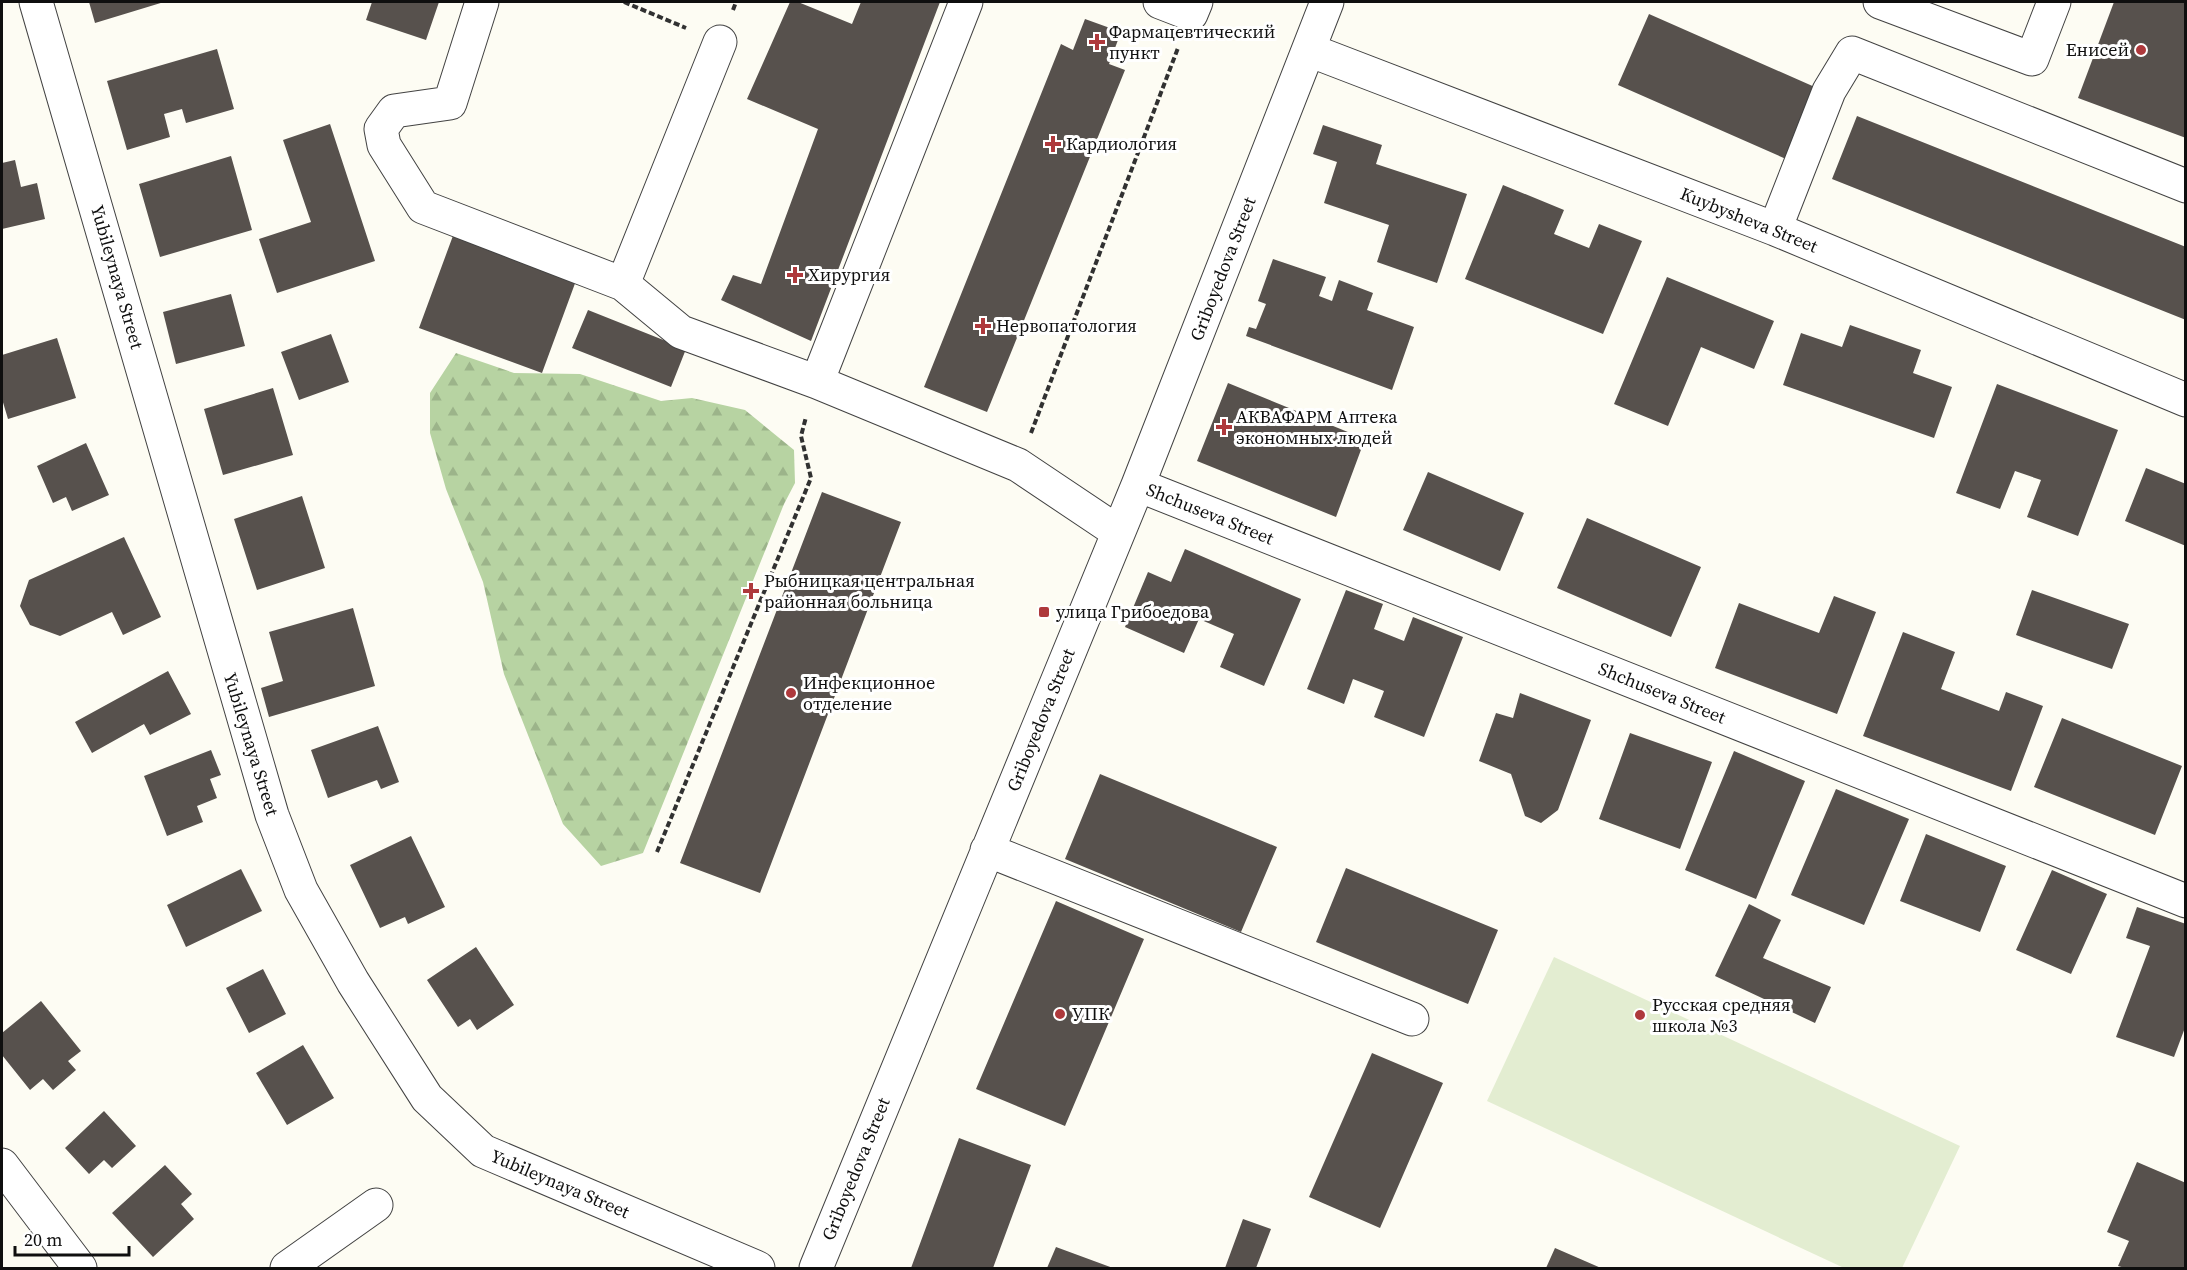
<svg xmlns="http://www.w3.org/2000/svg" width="2187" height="1270" font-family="'Source Serif 4',serif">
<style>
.forest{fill:url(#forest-firs)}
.pitch{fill:#e3edd1}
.building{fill:#57514d}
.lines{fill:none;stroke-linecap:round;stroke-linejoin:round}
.minor-casing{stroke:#424242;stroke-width:35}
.path{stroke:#313131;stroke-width:4;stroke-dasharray:6 3;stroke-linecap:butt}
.minor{stroke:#fff;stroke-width:33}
.poi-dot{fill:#ae393c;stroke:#fff;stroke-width:2}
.labels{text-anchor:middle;stroke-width:6;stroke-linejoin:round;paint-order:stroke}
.poi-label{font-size:18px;fill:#0f0f0f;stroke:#fff;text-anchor:start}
.street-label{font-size:18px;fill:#0f0f0f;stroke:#fff}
</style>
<defs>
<pattern id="forest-firs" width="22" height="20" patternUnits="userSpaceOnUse" patternTransform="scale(1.5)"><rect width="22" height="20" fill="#b7d3a2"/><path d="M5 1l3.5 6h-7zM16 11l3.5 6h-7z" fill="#9cb48a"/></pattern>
</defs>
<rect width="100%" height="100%" fill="#fdfcf3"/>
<path class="forest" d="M456,353L514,373L580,374L661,401L692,398L745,410L794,450L795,483L784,504L643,853L601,866L563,824L504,674L483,582L446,489L430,433V393Z"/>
<path class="pitch" d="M1554,957L1960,1146L1902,1268H1844L1487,1101Z"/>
<path class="building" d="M89,2H164L95,23Z
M372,2H439L426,40L366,20Z
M790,2H798L852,24L861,2H940L811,341L721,300L733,275L761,284L818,129L747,99Z
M2114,2H2186V138L2078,98Z
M1649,14L1817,88L1786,159L1618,85Z
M1085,19L1121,32L1109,64L1125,70L987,412L924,387L1061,44L1073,50Z
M217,49L234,109L186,123L182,109L164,114L170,137L127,150L107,81Z
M1857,116L2186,247V320L1832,179Z
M330,124L375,261L277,293L259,239L311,222L283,140Z
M1323,125L1382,145L1376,164L1467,194L1437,283L1377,262L1389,225L1324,203L1337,162L1313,154Z
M231,156L252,230L160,257L139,184Z
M15,160L21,187L37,183L45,219L2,229V163Z
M1503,185L1564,210L1554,234L1589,248L1599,224L1642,241L1603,334L1465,279Z
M454,233L577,278L542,373L419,328Z
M1273,259L1326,277L1319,296L1332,301L1339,280L1373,293L1367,310L1414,327L1392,390L1246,336L1249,327L1256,329L1266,304L1258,301Z
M1667,277L1774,321L1754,369L1701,347L1668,426L1614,404Z
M231,294L245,346L176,364L163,312Z
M588,310L686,349L671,387L572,348Z
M1850,325L1921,350L1913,373L1952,387L1934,438L1783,385L1801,333L1842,347Z
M331,334L349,382L299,400L281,352Z
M57,338L76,398L8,419L2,399V355Z
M1228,383L1365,439L1336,517L1197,461Z
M1997,384L2118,430L2078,536L2027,517L2041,480L2015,471L2000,509L1956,493Z
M273,388L293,455L223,475L204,409Z
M86,443L109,495L72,511L66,497L53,503L37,466Z
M2146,468L2186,484V546L2125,521Z
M1428,472L1524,513L1500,571L1403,530Z
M822,492L901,522L760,893L680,863Z
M302,496L325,568L257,590L234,519Z
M1587,518L1701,567L1671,637L1557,588Z
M124,537L161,617L123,635L112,612L60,636L30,625L20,606L29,580Z
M1185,549L1301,599L1264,686L1220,667L1234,634L1199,619L1184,653L1125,627L1148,572L1171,582Z
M1346,590L1383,604L1374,629L1404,641L1413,617L1463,637L1424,737L1374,717L1384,691L1353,679L1344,704L1307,689Z
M2032,590L2129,624L2112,669L2016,635Z
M1834,596L1876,612L1837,714L1715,668L1739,603L1819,633Z
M353,608L375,686L269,717L261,688L283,681L269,632Z
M1903,632L1955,652L1941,689L1999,711L2006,692L2043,706L2011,791L1863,736Z
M168,671L191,714L150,735L144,724L92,753L75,722Z
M1520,693L1591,720L1558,810L1541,823L1525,816L1511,774L1479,761L1496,713L1513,718Z
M2062,718L2182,766L2155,835L2034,787Z
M378,726L399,782L381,789L377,780L328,798L311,750Z
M1630,733L1712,762L1680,849L1599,819Z
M211,750L221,775L210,779L217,798L197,806L203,822L167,836L144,776Z
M1734,751L1805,781L1756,899L1685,870Z
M1100,774L1277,847L1241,932L1065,859Z
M1836,789L1909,819L1864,925L1791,895Z
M1926,834L2006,866L1980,932L1900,901Z
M411,836L445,907L408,924L405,917L380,928L350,865Z
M1346,868L1498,930L1468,1004L1316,942Z
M241,869L262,911L186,947L167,905Z
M2052,870L2107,894L2071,974L2016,950Z
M1056,901L1144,939L1065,1126L976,1089Z
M1749,904L1781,920L1763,958L1831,987L1815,1023L1715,976Z
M2137,907L2186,924V1025L2174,1057L2116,1037L2150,946L2126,938Z
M476,947L514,1005L477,1030L470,1019L458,1027L427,980Z
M263,969L286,1014L249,1033L226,988Z
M41,1001L81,1051L68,1061L76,1070L53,1090L43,1079L30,1090L2,1055V1033Z
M303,1045L334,1098L287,1125L256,1073Z
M1372,1053L1443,1083L1380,1228L1309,1197Z
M104,1111L136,1146L112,1168L104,1160L89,1174L65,1148Z
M959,1138L1031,1165L993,1268H911Z
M2137,1162L2186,1183V1268H2125L2118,1266L2129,1241L2107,1232Z
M165,1165L192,1194L181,1204L194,1219L153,1257L112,1213Z
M1243,1219L1271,1229L1256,1268H1225Z
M1056,1247L1113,1268H1047Z
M1555,1248L1601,1268H1546Z"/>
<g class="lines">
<g class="minor-casing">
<path id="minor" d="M36,2L272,815L301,890L353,982L427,1098L483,1151L758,1268
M482,2L450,103L394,111L381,129L384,145L423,207L623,284L681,332L817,382L1018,465L1118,532
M1160,2L1191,14L1196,2
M1880,2L2032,59L2054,2
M1309,50L1775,229L2186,400
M1775,229L1829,91L1852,53L2186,186
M623,284L720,42
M817,382L966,2
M1138,485L2186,901
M987,850L1412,1019
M2,1165L80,1268
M287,1268L376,1205
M816,1268L1138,485L1327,2"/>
</g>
<path class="path" d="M624,2L686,28
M733,10L736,2
M1031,433L1178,48
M657,852L811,478L801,436L806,417"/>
<use href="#minor" class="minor"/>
</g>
<g class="poi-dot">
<path d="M1094 33h6v6h6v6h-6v6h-6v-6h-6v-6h6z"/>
<circle cx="2141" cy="50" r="6"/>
<path d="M1050 135h6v6h6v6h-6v6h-6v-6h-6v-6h6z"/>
<path d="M792 266h6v6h6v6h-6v6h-6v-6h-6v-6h6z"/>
<path d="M980 317h6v6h6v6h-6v6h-6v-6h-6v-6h6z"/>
<path d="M1221 418h6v6h6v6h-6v6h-6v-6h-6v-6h6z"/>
<path d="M748 582h6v6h6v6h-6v6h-6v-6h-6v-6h6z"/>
<rect x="1038" y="606" width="12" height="12" rx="3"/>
<circle cx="791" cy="693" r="6"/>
<circle cx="1060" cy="1014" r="6"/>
<circle cx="1640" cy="1015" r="6"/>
</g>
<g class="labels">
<g class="poi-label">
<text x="1109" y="38">Фармацевтический<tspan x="1109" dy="21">пункт</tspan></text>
<text x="2129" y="56" text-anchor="end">Енисей</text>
<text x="1066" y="150">Кардиология</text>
<text x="808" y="281">Хирургия</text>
<text x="996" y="332">Нервопатология</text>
<text x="1236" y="423">АКВАФАРМ Аптека<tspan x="1236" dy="21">экономных людей</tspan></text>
<text x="764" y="587">Рыбницкая центральная<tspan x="764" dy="21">районная больница</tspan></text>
<text x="1056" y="618">улица Грибоедова</text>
<text x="803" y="689">Инфекционное<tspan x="803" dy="21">отделение</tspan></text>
<text x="1652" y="1011">Русская средняя<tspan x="1652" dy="21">школа №3</tspan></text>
<text x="1072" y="1020">УПК</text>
</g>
<g class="street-label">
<text transform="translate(1749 220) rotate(22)" y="6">Kuybysheva Street</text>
<text transform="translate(1223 269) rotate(-69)" y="6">Griboyedova Street</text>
<text transform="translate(117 277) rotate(74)" y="6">Yubileynaya Street</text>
<text transform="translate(1210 514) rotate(22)" y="6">Shchuseva Street</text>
<text transform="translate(1662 693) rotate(22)" y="6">Shchuseva Street</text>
<text transform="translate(1041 720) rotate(-68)" y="6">Griboyedova Street</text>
<text transform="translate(251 744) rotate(73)" y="6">Yubileynaya Street</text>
<text transform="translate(856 1169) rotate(-68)" y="6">Griboyedova Street</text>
<text transform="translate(560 1184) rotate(23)" y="6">Yubileynaya Street</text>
</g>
</g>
<rect width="2187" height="1270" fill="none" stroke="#0f0f0f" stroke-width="6"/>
<path d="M15 1246v9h114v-9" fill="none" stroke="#0f0f0f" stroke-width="3"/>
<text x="24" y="1246" font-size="18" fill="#0f0f0f" stroke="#ffffff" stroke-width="4.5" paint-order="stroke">20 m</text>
</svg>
